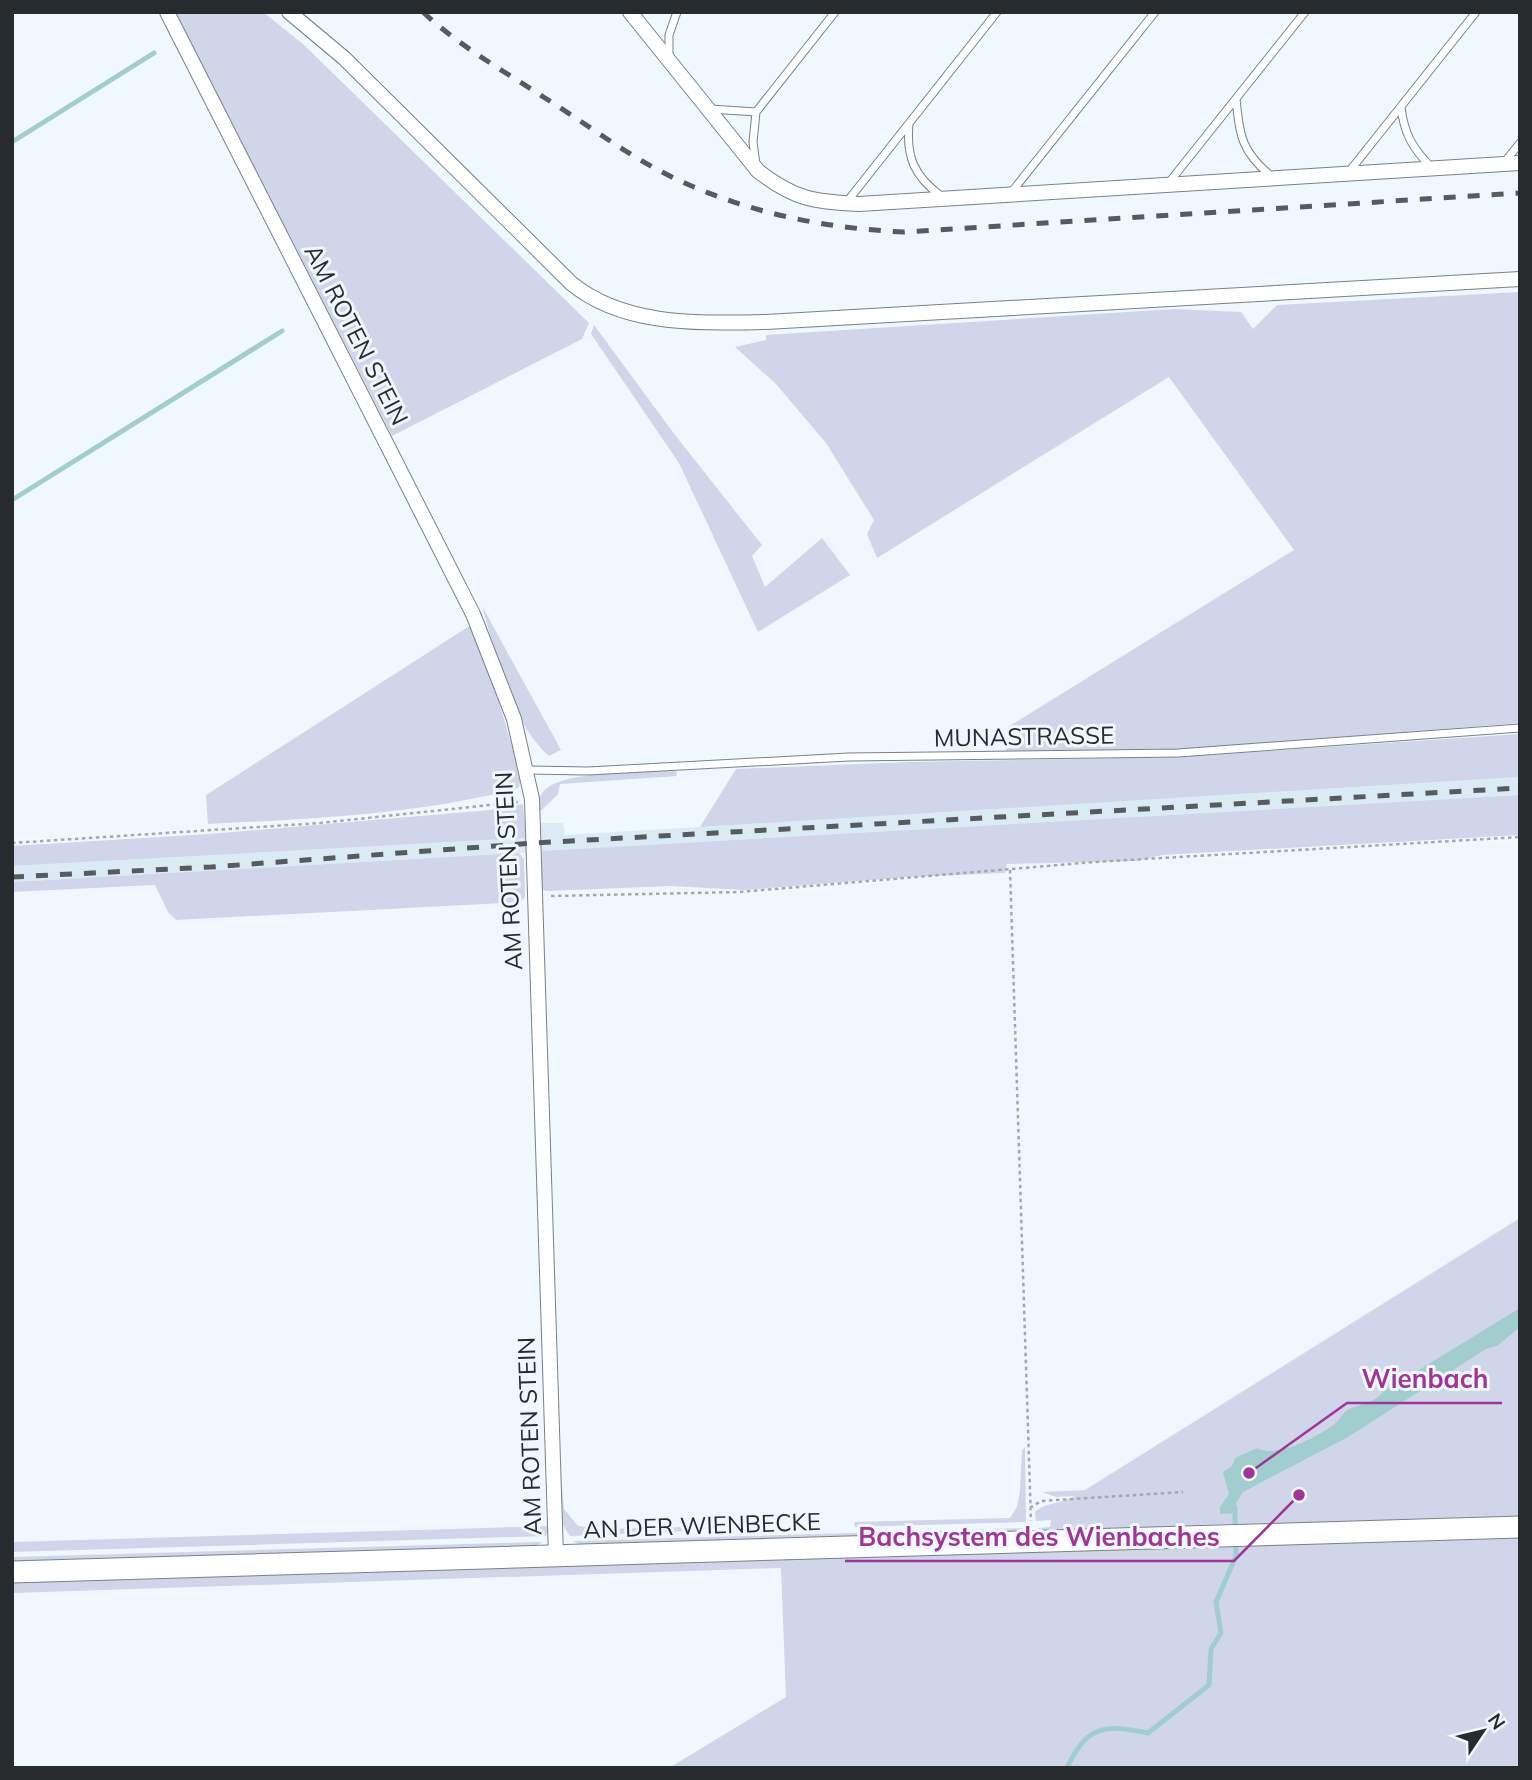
<svg xmlns="http://www.w3.org/2000/svg" width="1532" height="1780" font-family="Mulish,sans-serif">
<style>
.built{fill:#dbebf6}
.green{fill:#d0d5e9}
.water{fill:#a2cdcf}
.lines{fill:none;stroke-linecap:round;stroke-linejoin:round}
.stream{stroke:#a2cdcf;stroke-width:5}
.lane-casing{stroke:#788186;stroke-width:9}
.street-casing{stroke:#788186;stroke-width:16}
.secondary-casing{stroke:#788186;stroke-width:23}
.path{stroke:#a2a9ad;stroke-width:2.5;stroke-dasharray:3.5 3.5;stroke-linecap:butt}
.lane{stroke:#fff;stroke-width:7}
.street{stroke:#fff;stroke-width:14}
.secondary{stroke:#fff;stroke-width:21}
.rail{stroke:#575b5e;stroke-width:5;stroke-dasharray:12 12;stroke-linecap:butt}
.labels{text-anchor:middle;stroke-width:6;stroke-linejoin:round;paint-order:stroke}
.street-label{font-size:24px;fill:#282b2d;stroke:#eff8fe}
.leader{fill:none;stroke:#9e3597;stroke-width:2.5}
.callout-dot{fill:#9e3597;stroke:#eff8fe;stroke-width:2.5}
.callout-label{font-size:26px;text-anchor:middle;font-weight:bold;fill:#9e3597;stroke:#eff8fe;stroke-width:6;stroke-linejoin:round;paint-order:stroke}
</style>
<rect width="100%" height="100%" fill="#eff8fe"/>
<path class="built" d="M1520,777V795L541,851L540,823H563L565,835Z
M526,838L527,852L519,853L12,882V866Z"/>
<path class="green" d="M175,12H263L303,44L589,323L582,339L392,436Z
M1520,292V723L1177,750L1006,752L1008,727L1294,550L1169,377L877,558L867,534L874,520L826,443L776,384L735,347L766,340V335L1174,309L1241,312L1253,329L1277,305Z
M594,325L675,435L762,545L752,556L765,587L822,538L850,575L758,632L679,463L591,334Z
M482,606L561,750L549,756C510,721 496,655 482,606Z
M471,625L487,662L522,780L518,788C423,814 307,819 208,824L206,795Z
M1520,734V777L700,827L736,769L908,762L1178,757Z
M676,771L677,776L560,784L558,794L539,813C539,806 538,798 543,792C559,770 647,772 676,771Z
M1520,795V835L1162,855L1137,861L1007,864L1005,873L908,877L744,890L671,886L547,891L542,890L541,851Z
M523,804L526,838L12,866V846L209,834L490,810Z
M519,853L524,859L525,897L521,902L504,903L176,920L168,912L155,885L12,892V882Z
M1520,1218V1768H669L786,1697L781,1568L12,1593V1581L1048,1551L1038,1528L1050,1527L1051,1520L1036,1521L1035,1512C1045,1502 1062,1504 1075,1496L1056,1497L1042,1492L1085,1490Z
M1025,1447L1026,1522L855,1527L854,1522L1010,1518L1017,1507L1020,1491L1022,1450Z
M559,1456L564,1509L578,1526L602,1529L689,1527L691,1531L570,1536L561,1522Z
M550,1526L546,1536L12,1552V1542Z
M1024,1528L1019,1533L582,1546L573,1541Z
M538,1542L542,1543L535,1546L12,1563V1557Z"/>
<path class="water" d="M1520,1308V1327L1497,1346L1486,1349L1348,1437L1243,1492L1236,1503L1237,1513L1220,1514V1507L1229,1494L1223,1472L1232,1466L1235,1458L1257,1448C1276,1459 1317,1437 1333,1425C1339,1421 1343,1412 1349,1409C1361,1404 1374,1403 1383,1392Z"/>
<g class="lines">
<path class="stream" d="M12,142L154,53
M12,500L282,331
M1235,1507V1532
M1067,1768C1087,1725 1104,1724 1148,1733L1209,1685L1211,1649L1221,1633L1216,1602L1236,1556V1542"/>
<g class="lane-casing">
<path id="lane" d="M669,58V35L677,12
M1236,99C1240,136 1241,151 1271,176
M1401,107C1404,134 1413,149 1432,168
M710,109L756,112L835,12
M756,112L753,142L756,164
M909,124C906,157 914,176 941,196
M1503,164L1520,143
M1348,173L1476,12
M1167,185L1305,12
M1010,194L1155,12
M846,203L997,12
M528,770L588,771L849,757L1178,753L1520,728"/>
</g>
<g class="street-casing">
<path id="street" d="M167,12L473,614L514,719L532,799L556,1556
M289,12L344,58L571,283C624,327 701,323 766,322L1520,279
M630,12L758,171C794,199 814,202 859,204L1520,163"/>
</g>
<g class="secondary-casing">
<path id="secondary" d="M12,1572L1520,1527"/>
</g>
<path class="path" d="M12,843L320,823L518,802
M1010,870L1031,1521
M551,896L739,892L1094,862L1520,837
M1030,1508L1041,1501L1183,1492"/>
<use href="#lane" class="lane"/>
<use href="#street" class="street"/>
<use href="#secondary" class="secondary"/>
<path class="rail" d="M423,12C459,46 504,71 545,98C582,121 619,149 658,170C735,210 817,228 904,232L1520,193
M12,877L211,867L535,843L1520,788"/>
</g>
<g class="labels">
<g class="street-label">
<text transform="translate(356 335) rotate(63)" y="8">AM ROTEN STEIN</text>
<text transform="translate(1024 737) rotate(-1)" y="8">MUNASTRASSE</text>
<text transform="translate(509 871) rotate(-93)" y="8">AM ROTEN STEIN</text>
<text transform="translate(530 1436) rotate(-92)" y="8">AM ROTEN STEIN</text>
<text transform="translate(702 1526) rotate(-2)" y="8">AN DER WIENBECKE</text>
</g>
</g>
<path class="leader" d="M1249 1473L1347 1403H1502M1299 1495L1234 1561H845"/>
<g class="callout-dot">
<circle cx="1249" cy="1473" r="7"/>
<circle cx="1299" cy="1495" r="7"/>
</g>
<g class="callout-label">
<text x="1425" y="1388">Wienbach</text>
<text x="1039" y="1546">Bachsystem des Wienbaches</text>
</g>
<rect width="1532" height="1780" fill="none" stroke="#282b2d" stroke-width="28"/>
<g transform="translate(1483 1731) rotate(55)" stroke="#eff8fe" stroke-width="5" paint-order="stroke">
<path d="M0-5L12 26L0 18L-12 26Z" fill="#282b2d"/>
<text y="-10" font-size="19" font-weight="bold" text-anchor="middle" fill="#282b2d">N</text>
</g>
</svg>
